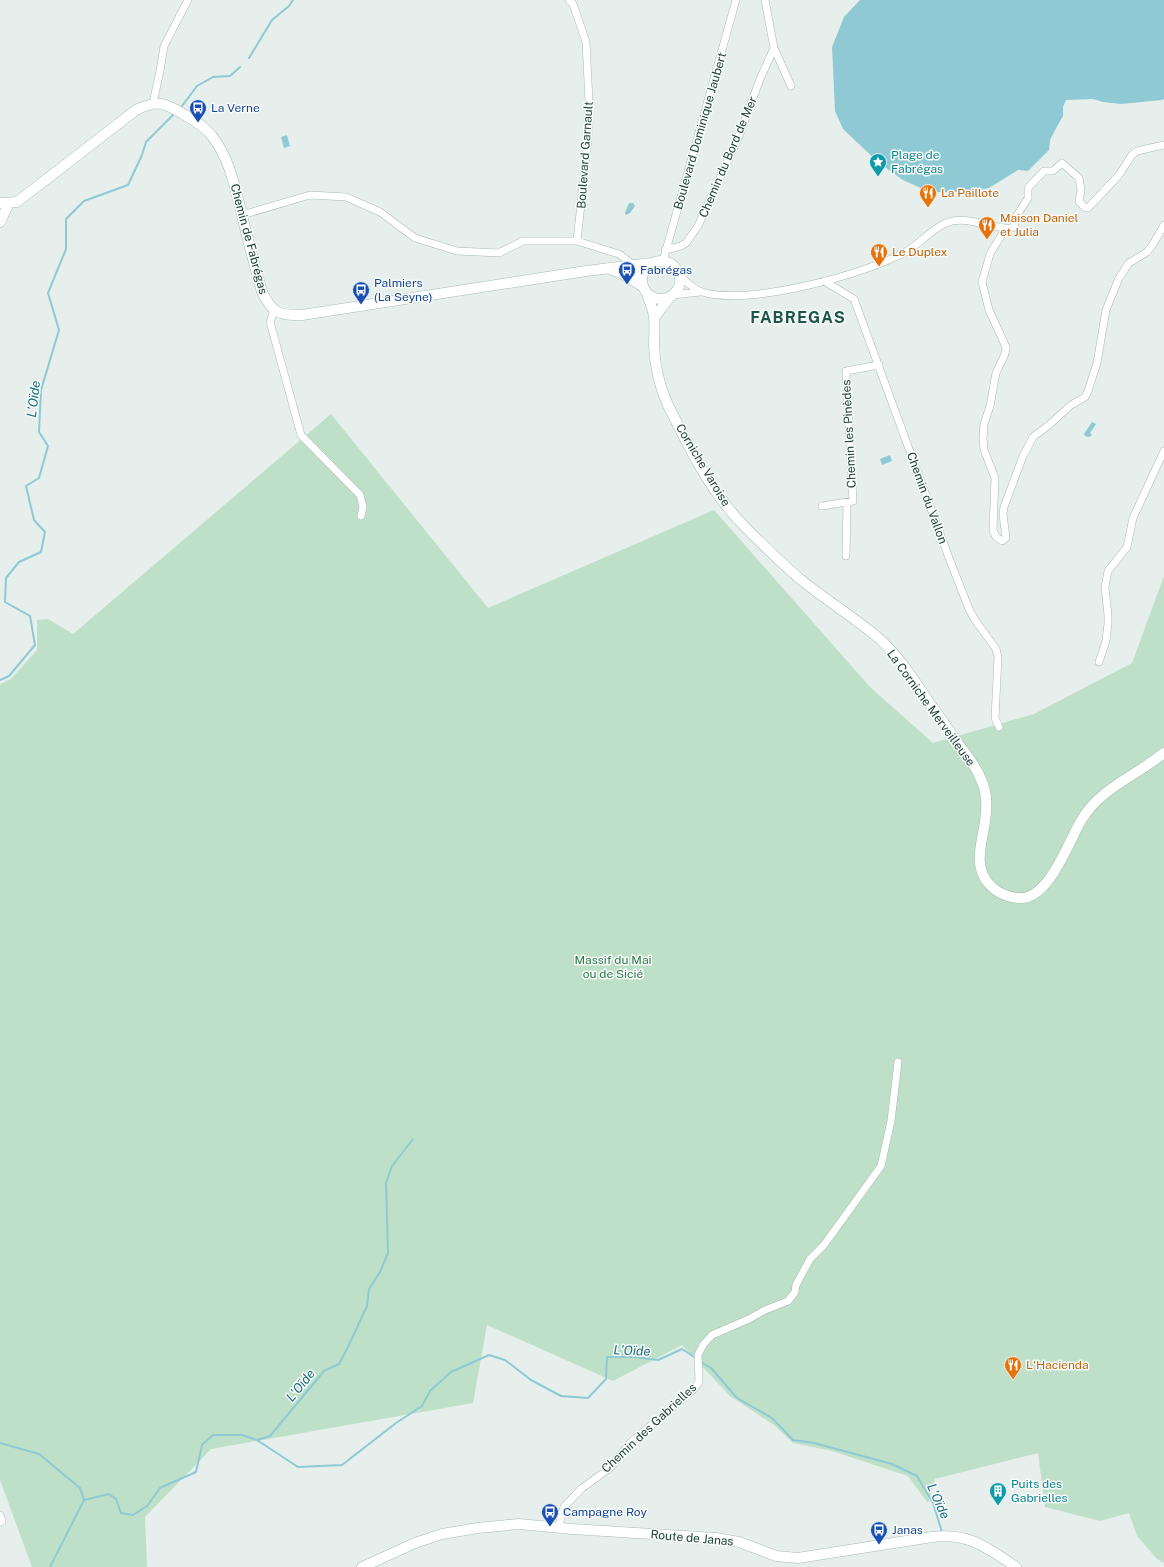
<svg xmlns="http://www.w3.org/2000/svg" width="1164" height="1567" font-family="'Public Sans',sans-serif">
<style>
.green{fill:#bfe0c8}
.water{fill:#8ec9d4}
.lines{fill:none;stroke-linecap:round;stroke-linejoin:round}
.stream{stroke:#8ec9d4;stroke-width:2}
.street-casing{stroke:#a8b8b2;stroke-width:8}
.secondary-casing{stroke:#a4bbb3;stroke-width:11}
.street{stroke:#fff;stroke-width:7}
.secondary{stroke:#fff;stroke-width:10}
.labels{text-anchor:middle;stroke-width:3;stroke-linejoin:round;paint-order:stroke}
.transit-label{font-size:12px;fill:#164399;stroke:#f7fbf9;text-anchor:start}
.street-label{font-size:12px;fill:#24423a;stroke:#f7fbf9}
.culture-label{font-size:12px;fill:#0d838f;stroke:#f7fbf9;text-anchor:start}
.food-label{font-size:12px;fill:#c56008;stroke:#f7fbf9;text-anchor:start}
.park-label{font-size:12px;fill:#2d7a4b;stroke:#f7fbf9}
.water-label{font-size:13px;font-style:italic;fill:#1c6f80;stroke:#f7fbf9}
.district-label{font-size:16px;font-weight:bold;letter-spacing:1px;fill:#1f5548;stroke:#f7fbf9}
</style>
<rect width="100%" height="100%" fill="#e6efeb"/>
<path class="green" d="M331,414L488,608L714,510L870,687L933,743L1034,714L1132,663L1164,576V1563L1157,1559L1137,1536L1129,1513L1100,1521L1045,1507L1038,1453L935,1479L928,1503L908,1476L832,1451L793,1443L774,1425L730,1396L682,1345L613,1381L487,1325L473,1403L211,1449L145,1517L147,1567H32L0,1480V684L11,679L37,650V620L48,619L73,634Z"/>
<path class="water" d="M860,0H1164V99L1162,100L1121,104L1103,102L1093,99L1066,100L1063,107V116L1054,132L1050,140L1049,150L1028,171L1018,170L989,188L970,192H938L925,190L903,180L879,163L843,129L835,111L832,47L844,17Z
M287,135L290,146L284,148L281,137Z
M629,203H633L635,206L630,213L626,215L625,213Z
M1092,422L1096,424L1090,433L1092,435L1089,437L1085,436L1084,434Z
M890,455L892,461L882,465L880,459Z"/>
<g class="lines">
<path class="stream" d="M249,58L272,20L289,6L293,0
M182,106L197,86L213,77L230,76L240,67
M0,680L9,676L35,645L30,616L5,602L6,578L19,562L41,552L45,532L34,520L26,486L39,478L48,446L39,432L41,390L59,330L48,293L66,249V219L84,201L128,185L142,155L146,142L173,115
M699,1361L711,1368L737,1398L772,1418L793,1440L814,1443L892,1464L917,1476L933,1503L942,1532
M257,1440L270,1436L324,1371L339,1364L348,1347L367,1306L369,1289L380,1272L388,1253L386,1183L392,1166L413,1139
M0,1443L39,1454L80,1488L84,1500L50,1567
M84,1500L109,1494L116,1499L121,1513L133,1515L147,1506L160,1488L196,1472L202,1445L213,1435H242L257,1440L298,1467L342,1465L396,1423L422,1406L430,1391L451,1372L489,1355L505,1360L531,1380L561,1396L588,1398L606,1379L607,1357H634L658,1360L682,1349L696,1358"/>
<g class="street-casing">
<path id="street" d="M569,0L573,4L586,42L589,101L588,140L577,241
M774,48L791,86
M153,103L160,71L164,46L188,0
M242,215L310,195L346,197L380,212L415,238L457,251L499,253L523,241H577L619,254L632,264L641,279
M1005,229L990,254L982,282L989,310L1006,347L1005,354L996,373L990,406L984,424L983,438L984,450L995,478L993,530L996,537L1002,541L1006,538L1003,514L1004,507L1023,456L1033,437L1049,425L1071,405L1085,397L1088,391L1097,363L1106,310L1119,278L1129,263L1147,252L1152,246L1164,225
M665,250L681,246L686,243L698,226L739,136L760,79L774,48L765,0
M663,261L736,0
M680,276C687,282 693,289 702,292C748,306 865,275 907,251C920,243 932,229 946,223C965,214 994,230 1012,228L1015,224L1016,217L1028,198V188L1044,171H1053L1062,163L1079,178L1081,190L1079,201L1084,207L1088,208L1119,175L1132,155L1137,151L1164,145
M824,281L854,299L949,558L969,609L975,620L996,649L998,657L995,718L999,727
M673,295L700,292
M274,310L270,322L301,435L360,495L363,507L361,516
M822,506L853,501L846,371L879,365
M846,556L847,503
M1099,662L1106,641L1108,623V615L1105,587L1108,571L1127,547L1133,518L1164,451
M0,1515L2,1521L0,1522
M558,1528L564,1507L581,1489L611,1467L630,1443L692,1391L699,1382L698,1355L703,1345L712,1335L749,1319L765,1310L788,1301L795,1292L796,1285L810,1259L824,1245L881,1166L891,1121L898,1062"/>
</g>
<g class="secondary-casing">
<path id="secondary" d="M0,203L17,202L136,110C157,100 164,102 183,114C194,120 205,127 212,136C230,159 235,188 242,215C248,241 255,267 262,292C273,314 278,315 302,315L586,271L652,263
M0,222L9,203
M642 280a19 19 0 1 1 38 0a19 19 0 1 1-38 0Z
M609,269L621,273L642,286
M647,294C650,302 653,309 654,317C655,327 654,337 654,346C655,365 659,385 667,403C688,446 712,495 747,529C764,546 781,563 800,579C826,600 855,618 881,640C901,659 916,683 931,705C941,718 950,732 959,745C967,755 975,765 980,777C985,787 987,799 986,810C986,835 970,863 989,884C997,893 1007,897 1018,898C1049,901 1068,842 1082,819C1101,788 1137,775 1164,753
M654,318L670,297
M362,1567L415,1543L442,1534L478,1528L519,1524L572,1529L716,1538L739,1542L776,1556L798,1558L932,1537C970,1533 986,1547 1016,1567"/>
</g>
<use href="#street" class="street"/>
<use href="#secondary" class="secondary"/>
</g>
<defs>
<g id="bus-pin" transform="scale(0.9)"><path d="M0 17L-7.5 6A9.5 9.5 0 1 1 7.5 6Z" fill="#1a4fb4" stroke="#f7fbf9"/><path d="M-5-6H5V4H4V6H2V4H-2V6H-4V4H-5ZM-3.5-4V0h7V-4ZM-3.5 1.2v1.5H-2V1.2ZM2 1.2v1.5H3.5V1.2Z" fill="#fff"/></g>
<g id="sight-pin" transform="scale(0.9)"><path d="M0 17L-7.5 6A9.5 9.5 0 1 1 7.5 6Z" fill="#0f9aa8" stroke="#f7fbf9"/><path d="M0-6L1.8-2.2L6-1.7L2.9 1.2L3.7 5.4L0 3.3L-3.7 5.4L-2.9 1.2L-6-1.7L-1.8-2.2Z" fill="#fff"/></g>
<g id="restaurant-pin" transform="scale(0.9)"><path d="M0 17L-7.5 6A9.5 9.5 0 1 1 7.5 6Z" fill="#e8710a" stroke="#f7fbf9"/><path d="M-5-6h1v4h1v-4h1v4h1v-4h1v5L-1.5 .5V6h-2V.5L-5-1ZM5-6V6H3V1.5H1.5Q1.5-4 5-6Z" fill="#fff"/></g>
<g id="building-pin" transform="scale(0.9)"><path d="M0 17L-7.5 6A9.5 9.5 0 1 1 7.5 6Z" fill="#0f9aa8" stroke="#f7fbf9"/><path d="M-4-6H4V6H1V3H-1V6H-4ZM-2.5-4.3h1.7v1.8h-1.7ZM.8-4.3h1.7v1.8H.8ZM-2.5-1h1.7V.8h-1.7ZM.8-1h1.7V.8H.8Z" fill="#fff"/></g>
</defs>
<g fill-rule="evenodd">
<use href="#bus-pin" x="198" y="108"/>
<use href="#sight-pin" x="878" y="162"/>
<use href="#restaurant-pin" x="928" y="193"/>
<use href="#restaurant-pin" x="987" y="225"/>
<use href="#restaurant-pin" x="879" y="252"/>
<use href="#bus-pin" x="627" y="270"/>
<use href="#bus-pin" x="361" y="290"/>
<use href="#restaurant-pin" x="1013" y="1365"/>
<use href="#building-pin" x="998" y="1491"/>
<use href="#bus-pin" x="550" y="1512"/>
<use href="#bus-pin" x="879" y="1530"/>
</g>
<g class="labels">
<g class="transit-label">
<text x="211" y="112">La Verne</text>
<text x="640" y="274">Fabrégas</text>
<text x="374" y="287">Palmiers<tspan x="374" dy="14">(La Seyne)</tspan></text>
<text x="563" y="1516">Campagne Roy</text>
<text x="892" y="1534">Janas</text>
</g>
<g class="street-label">
<text transform="translate(700 131) rotate(-74)" y="4">Boulevard Dominique Jaubert</text>
<text transform="translate(585 155) rotate(-86)" y="4">Boulevard Garnault</text>
<text transform="translate(728 157) rotate(-67)" y="4">Chemin du Bord de Mer</text>
<text transform="translate(249 239) rotate(75)" y="4">Chemin de Fabrégas</text>
<text transform="translate(849 434) rotate(-93)" y="4">Chemin les Pinèdes</text>
<text transform="translate(703 465) rotate(59)" y="4">Corniche Varoise</text>
<text transform="translate(927 498) rotate(70)" y="4">Chemin du Vallon</text>
<text transform="translate(931 708) rotate(54)" y="4">La Corniche Merveilleuse</text>
<text transform="translate(649 1428) rotate(-43)" y="4">Chemin des Gabrielles</text>
<text transform="translate(692 1538) rotate(5)" y="4">Route de Janas</text>
</g>
<g class="culture-label">
<text x="891" y="159">Plage de<tspan x="891" dy="14">Fabrégas</tspan></text>
<text x="1011" y="1488">Puits des<tspan x="1011" dy="14">Gabrielles</tspan></text>
</g>
<g class="food-label">
<text x="941" y="197">La Paillote</text>
<text x="1000" y="222">Maison Daniel<tspan x="1000" dy="14">et Julia</tspan></text>
<text x="892" y="256">Le Duplex</text>
<text x="1026" y="1369">L'Hacienda</text>
</g>
<g class="park-label">
<text x="613" y="964">Massif du Mai<tspan x="613" dy="14">ou de Sicié</tspan></text>
</g>
<g class="water-label">
<text transform="translate(33 399) rotate(-83)" y="5">L'Oïde</text>
<text transform="translate(632 1350) rotate(2)" y="5">L'Oïde</text>
<text transform="translate(300 1385) rotate(-51)" y="5">L'Oïde</text>
<text transform="translate(939 1501) rotate(66)" y="5">L'Oïde</text>
</g>
<g class="district-label">
<text x="798" y="323">FABREGAS</text>
</g>
</g>
</svg>
